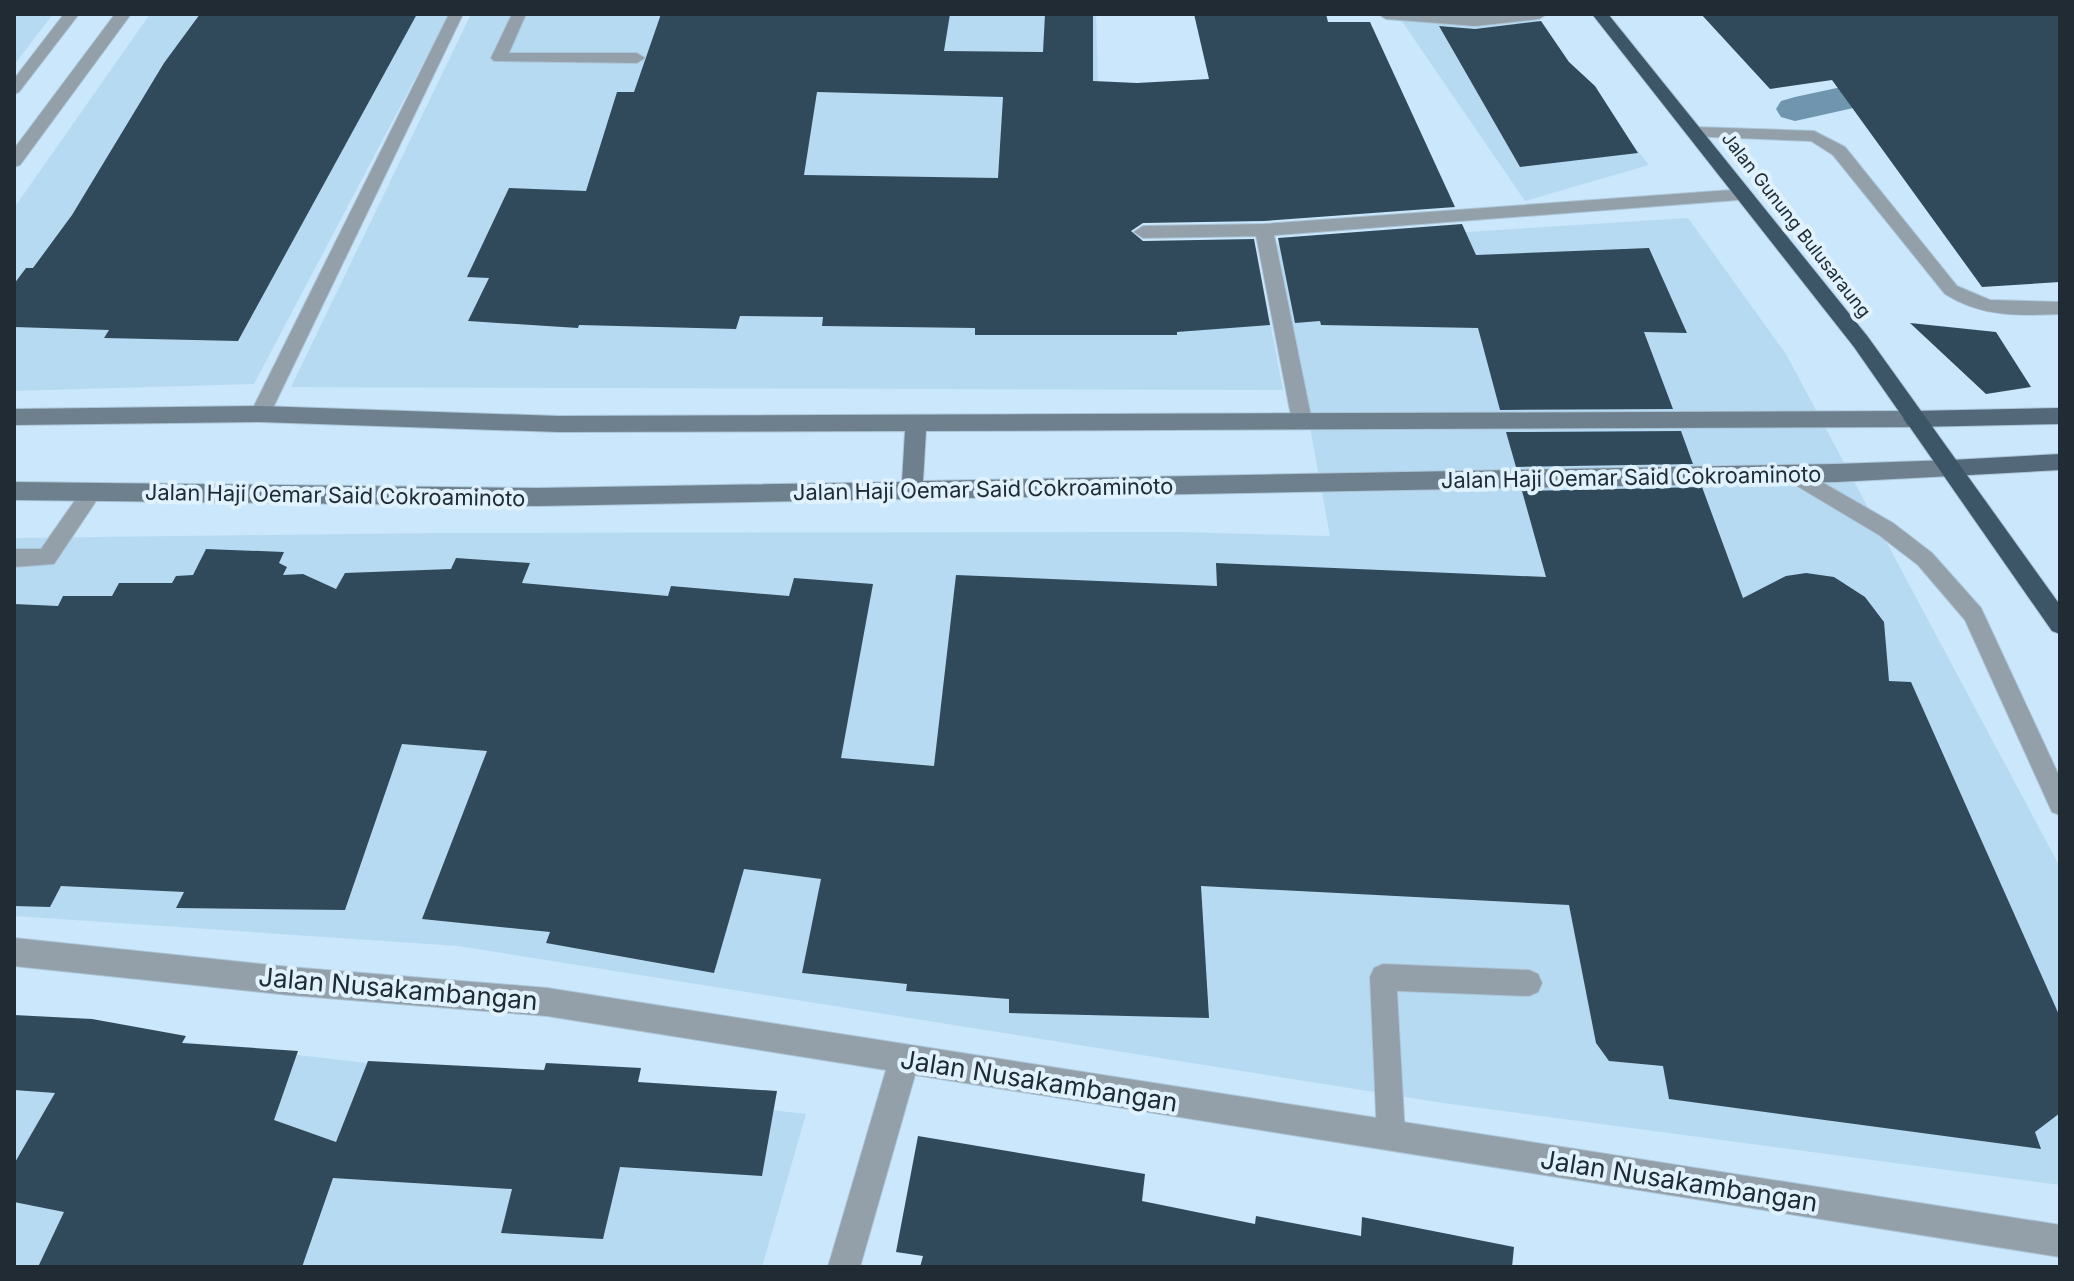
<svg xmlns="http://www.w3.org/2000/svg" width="2074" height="1281" font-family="Inter,sans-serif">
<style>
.built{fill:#b7daf3}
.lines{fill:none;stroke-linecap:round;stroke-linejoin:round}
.canal{fill:#6f95af;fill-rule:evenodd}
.building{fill:#314a5b;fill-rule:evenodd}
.lane-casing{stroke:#abc5d8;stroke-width:2}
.street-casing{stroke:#abc5d8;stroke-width:2}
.secondary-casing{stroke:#abc5d8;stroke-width:2}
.primary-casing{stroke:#abc5d8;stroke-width:2}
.highway-casing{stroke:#abc5d8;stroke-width:2}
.lane{fill:#94a0a9;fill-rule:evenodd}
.street{fill:#94a0a9;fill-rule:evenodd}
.secondary{fill:#6e808d;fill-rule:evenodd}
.primary{fill:#536979;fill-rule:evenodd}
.highway{fill:#3c5667;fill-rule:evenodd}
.labels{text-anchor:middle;stroke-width:8;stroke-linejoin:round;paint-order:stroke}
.far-street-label{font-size:18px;fill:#202b33;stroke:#e1f2ff}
.street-label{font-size:22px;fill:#202b33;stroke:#e1f2ff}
.near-street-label{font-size:26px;fill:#202b33;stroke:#e1f2ff}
</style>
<rect width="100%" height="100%" fill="#cae7fc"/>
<path class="built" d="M14,14H53L14,65Z
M150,14H449L254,384L14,391V208Z
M471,14H1096L1098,82L949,238L1256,249L1283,390L291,387Z
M1397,14H1531L1649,165L1525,201Z
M1688,218L1786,354L2060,867V1185L1443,1103L458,946L14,916V538L434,533L1177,532L1330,536L1276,244Z
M14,1022L806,1114L762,1267H14Z"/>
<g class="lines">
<path class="canal" d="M2060,40V62L1795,121L1781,117L1776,109L1781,101L1795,97Z"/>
</g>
<path class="building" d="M200,14H417L238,341L104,338L109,330L14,327V284L26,268H33L72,215L164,63Z
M661,14H950L944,51L1043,52L1045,14H1093V81L1137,83L1209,79L1194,14H1326L1328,22H1370L1455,207L1264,221L1143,223L1131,231L1143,241L1254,239L1270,325L1177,332V335H975V328L822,326L823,317L740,316L736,329L579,325L578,328L468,321L489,278L467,277L509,188L586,191L617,92H634ZM817,92L1003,97L998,178L804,175Z
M1701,14H2060V282L1982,287L1832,80L1770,89Z
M1541,21L1569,62L1595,86L1638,153L1520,167L1439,26L1475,29Z
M1462,224L1476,255L1649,248L1687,333L1644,332L1673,409L1500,410L1478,328L1321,325L1320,321L1295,323L1278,238Z
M1910,323L1996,332L2031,387L1986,394Z
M1681,431L1693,464L1516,467L1506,432Z
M1702,487L1743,598L1786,576L1806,573L1834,577L1865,597L1884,622L1889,681L1911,682L2060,1017V1113L2035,1132L2041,1149L1669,1099L1663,1066L1609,1061L1596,1043L1569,905L1201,886L1209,1018L1009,1013V999L906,991L907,984L802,973L821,879L744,869L714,973L546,943L550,932L422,919L487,751L402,744L345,910L176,908L184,892L61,886L50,907L14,906V604L58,606L63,596H112L119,583H172L176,576L193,575L206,549L284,552L279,563L287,567L283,575L303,574L336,589L345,573L451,569L456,558L530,563L522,583L668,596L671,586L789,596L794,578L873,584L841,758L934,766L956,575L1217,586L1216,563L1546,577L1522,491Z
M14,1015L92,1019L186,1036L182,1043L298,1051L274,1120L336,1142L368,1061L544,1070L546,1063L641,1068L638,1082L777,1091L762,1176L620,1167L603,1239L501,1233L512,1189L333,1178L302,1267H38L64,1212L14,1202V1164L55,1093L14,1090Z
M918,1136L1145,1174L1142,1201L1255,1224L1256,1216L1361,1236L1362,1217L1514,1247L1512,1267H920L923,1256L896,1252Z"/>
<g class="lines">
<g class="lane-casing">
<path id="lane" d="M64,14H79L19,92L14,94V79Z
M449,14H463L270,414L267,419H253L250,414Z
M512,14H526L509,53H637L645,58L637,63L494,61L491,58Z
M1695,127L1814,131L1845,147L1957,286L1990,300L2060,302V314C2019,316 1981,317 1945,294L1833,155L1811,141L1689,136L1687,132Z
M1264,224L1273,230L1312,421L1309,426H1295L1292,421L1255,230Z
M1794,466L1893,523L1932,553L1981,608L2060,778V815L2052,812L1965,620L1918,565L1879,535L1787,480L1784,474L1787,468Z
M92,484L99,486L102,492L54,564L14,567V549H41L85,486Z
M1383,964L1529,970L1538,974L1542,983L1538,992L1529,996L1397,991L1405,1136L1401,1146L1391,1150L1381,1146L1377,1136L1370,977L1374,968Z"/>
</g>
<g class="street-casing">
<path id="street" d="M115,14H131L20,165L14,167V149Z
M1378,14H1547L1539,19L1475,26L1386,19Z
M1745,189L1754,195L1751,199L1264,236L1143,238L1134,232L1143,226L1264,224Z
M14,938L289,967L547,988L2060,1225V1257L915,1075L860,1267H828L886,1070L547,1016L289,995L14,966Z"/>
</g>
<g class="secondary-casing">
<path id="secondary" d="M260,406L558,416L1914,411L1921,413L1925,419L1921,425L1914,427L926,431L923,481L1836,464L1951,460L1959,462L1962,468L1959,474L1951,476L1836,482L538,506L14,500V482L538,488L902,482L905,431L558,432L260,422L14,425V409Z"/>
</g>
<g class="primary-casing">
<path id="primary" d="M2060,408V424L1914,427L1907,425L1903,419L1907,413L1914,411Z
M2060,454V470L1951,476L1943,474L1940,468L1943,462L1951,460Z"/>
</g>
<g class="highway-casing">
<path id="highway" d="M1592,14H1608L1868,337L2060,605V634L2052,631L1854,347Z"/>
</g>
<use href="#lane" class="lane"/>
<use href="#street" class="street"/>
<use href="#secondary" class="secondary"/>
<use href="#primary" class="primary"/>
<use href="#highway" class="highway"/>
</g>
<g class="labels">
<g class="far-street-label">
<text transform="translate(1796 225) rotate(52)" y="6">Jalan Gunung Bulusaraung</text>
</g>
<g class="street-label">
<text transform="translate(1631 477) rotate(-1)" y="8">Jalan Haji Oemar Said Cokroaminoto</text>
<text transform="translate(983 489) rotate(-1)" y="8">Jalan Haji Oemar Said Cokroaminoto</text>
<text transform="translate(335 495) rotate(1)" y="8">Jalan Haji Oemar Said Cokroaminoto</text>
</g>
<g class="near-street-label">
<text transform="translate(398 989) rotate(5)" y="9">Jalan Nusakambangan</text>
<text transform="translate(1039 1081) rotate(9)" y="9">Jalan Nusakambangan</text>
<text transform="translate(1679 1181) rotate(9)" y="9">Jalan Nusakambangan</text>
</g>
</g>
<rect width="2074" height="1281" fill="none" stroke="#202b33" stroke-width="32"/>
</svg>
